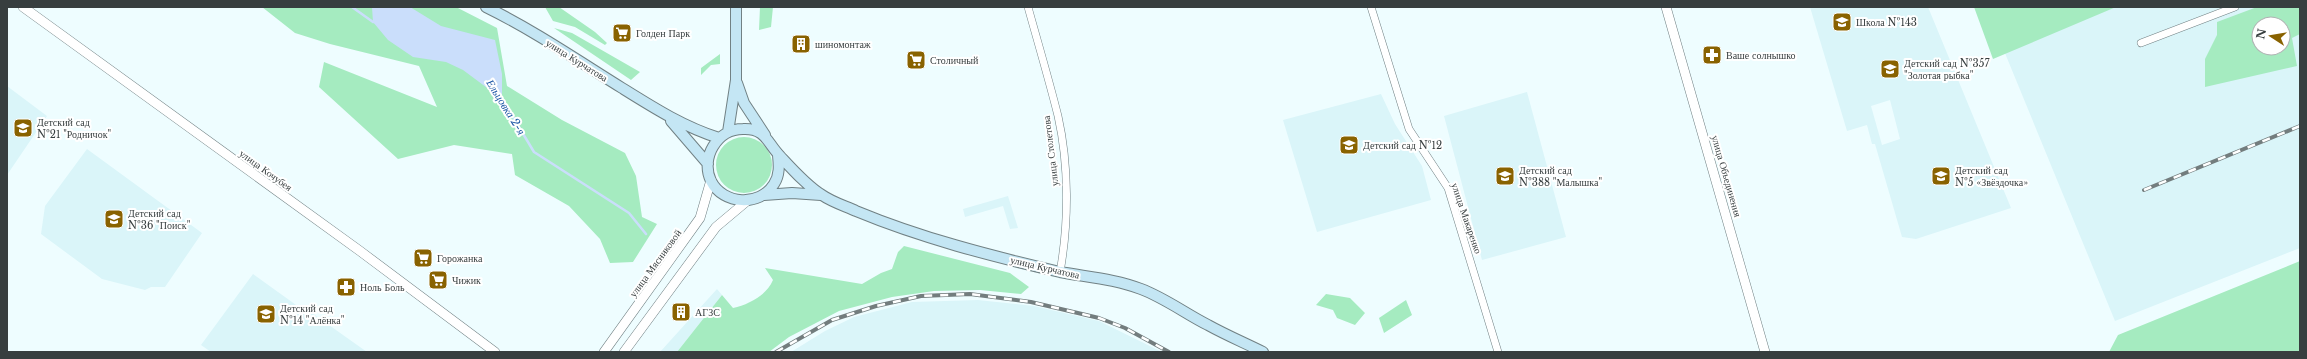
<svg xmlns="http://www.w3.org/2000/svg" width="2307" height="359" font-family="'Libre Baskerville',serif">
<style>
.built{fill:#daf5f9;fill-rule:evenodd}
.green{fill:#a5ebc0;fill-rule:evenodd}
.water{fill:#cadefb}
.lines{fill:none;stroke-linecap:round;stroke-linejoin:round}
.stream{stroke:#cadefb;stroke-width:2.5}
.minor-casing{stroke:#718184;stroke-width:8}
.tertiary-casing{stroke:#718184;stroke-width:10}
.secondary-casing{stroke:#718184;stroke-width:12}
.minor{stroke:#fff;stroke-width:7}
.tertiary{stroke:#fff;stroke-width:9}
.secondary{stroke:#c4e6f4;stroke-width:10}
.rail-casing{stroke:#737d7e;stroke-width:4}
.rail{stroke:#fff;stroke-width:2.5;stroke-dasharray:8;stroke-linecap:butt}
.labels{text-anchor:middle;stroke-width:4;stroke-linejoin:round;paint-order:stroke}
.poi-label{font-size:10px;fill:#373e3f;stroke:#fff;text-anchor:start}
.street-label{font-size:10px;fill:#373e3f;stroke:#fff}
.water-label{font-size:11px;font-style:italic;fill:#1954a4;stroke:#fff}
</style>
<rect width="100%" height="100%" fill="#eefdff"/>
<path class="built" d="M1810,7H1928L2011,208L1916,239L1902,237L1875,144H1872L1867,125L1847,131ZM1890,100L1900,139L1882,145L1871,106Z
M1986,7H2300V248L2115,321ZM2259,24H2283V48H2259Z
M7,86L47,116L7,175Z
M1527,92L1566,237L1482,260L1444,116Z
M1381,94L1395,124L1422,166L1431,200L1317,232L1283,120Z
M87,149L202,233L165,287H151L145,290L102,279L41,234L45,206Z
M1008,196L1018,228L1010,229L1003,206L965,217L963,209Z
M253,274L310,315L312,313L367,352H211L201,345Z
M717,289L722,295L677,352H660Z
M978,300L1034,306L1099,321L1162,352H791L825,331L854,317L912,302Z"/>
<path class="green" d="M262,7H456L497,28L507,86L562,120L625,153L636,176L642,217L657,224L633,262L610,263L600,239L569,206L515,175L512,154L454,145L398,159L319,87L324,62L437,107L419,66L330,44L295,33Z
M545,7H559L595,32L607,43L605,45L575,27L553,21Z
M760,7H773L771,27L759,30Z
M1974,7H2116L1993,59Z
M2257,7H2300V34L2292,38L2297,66L2205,87V59L2217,35V22ZM2259,24H2283V48H2259Z
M554,28L572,33L640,72L631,80Z
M720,54V64L711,65L701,75V68Z
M716 165a28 28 0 1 1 56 0a28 28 0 1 1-56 0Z
M904,246L1010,273L1029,287L1021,294L980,290L934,291L892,297L839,311L789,337L769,352H677L722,295L733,308C749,304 766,296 773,280L765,268L862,284L881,273L892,269L898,252Z
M2300,261V352H2109L2118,335Z
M1326,294L1350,298L1365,313L1355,325L1337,318L1333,310L1316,305Z
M1406,300L1412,315L1384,333L1379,318Z"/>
<path class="water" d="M372,7H410L441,26L495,40L502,74V99L463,70L446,62L413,57L388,40L373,22Z"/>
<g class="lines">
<path class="stream" d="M352,7L373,22H376
M501,97L534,152L629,213L646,234"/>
<g class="minor-casing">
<path id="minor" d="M1028,7C1038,43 1049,80 1058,116C1069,165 1069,222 1060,272
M1371,7L1409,129L1448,188L1498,352
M2141,43L2235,7"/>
</g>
<g class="tertiary-casing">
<path id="tertiary" d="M23,7L360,251L495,352
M1666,7L1765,352
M604,352L700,218L711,180
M624,352L716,227L747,201"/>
</g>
<g class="secondary-casing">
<path id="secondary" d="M486,7C533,30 577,60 622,88C654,108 684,127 719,138
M737,83L744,103L765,135
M671,121L708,164
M728,132L736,80V7
M778,155C779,165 780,175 774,184C760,207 723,205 711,181C700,158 717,129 743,129C766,128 767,143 780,156C792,169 807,186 822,195C832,202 845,206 856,211C921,238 991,256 1060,272C1087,277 1116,279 1141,289C1165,298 1186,314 1208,325C1226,335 1245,343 1263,352
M764,195L792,193L821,195"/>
</g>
<use href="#minor" class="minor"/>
<use href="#tertiary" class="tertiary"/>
<use href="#secondary" class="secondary"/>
<g class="rail-casing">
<path id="rail" d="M2144,190L2300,126
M776,352L832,320L876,306L921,296L970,294L1031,302L1099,318L1125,328L1169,352"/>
</g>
<use href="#rail" class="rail"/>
</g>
<defs>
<g id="school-square" transform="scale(1)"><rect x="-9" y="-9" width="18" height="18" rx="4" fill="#896200" stroke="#fff"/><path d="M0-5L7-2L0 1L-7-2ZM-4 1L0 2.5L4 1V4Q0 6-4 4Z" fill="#fff"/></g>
<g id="supermarket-square" transform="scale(1)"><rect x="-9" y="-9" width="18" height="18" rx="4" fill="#896200" stroke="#fff"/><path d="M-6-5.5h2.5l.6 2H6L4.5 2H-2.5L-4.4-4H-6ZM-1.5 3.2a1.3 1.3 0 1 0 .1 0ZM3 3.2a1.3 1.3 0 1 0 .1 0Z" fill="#fff"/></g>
<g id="building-square" transform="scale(1)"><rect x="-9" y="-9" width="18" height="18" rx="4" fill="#896200" stroke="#fff"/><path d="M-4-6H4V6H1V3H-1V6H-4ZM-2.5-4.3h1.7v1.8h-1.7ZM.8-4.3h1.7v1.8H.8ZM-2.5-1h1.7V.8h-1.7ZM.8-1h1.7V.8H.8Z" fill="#fff"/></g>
<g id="pharmacy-square" transform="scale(1)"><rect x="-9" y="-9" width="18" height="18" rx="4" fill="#896200" stroke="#fff"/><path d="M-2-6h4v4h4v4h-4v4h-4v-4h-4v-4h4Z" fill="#fff"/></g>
</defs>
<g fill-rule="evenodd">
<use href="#school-square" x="1842" y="22"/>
<use href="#supermarket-square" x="622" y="33"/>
<use href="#building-square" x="801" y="44"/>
<use href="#pharmacy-square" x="1712" y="55"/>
<use href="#supermarket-square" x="916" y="60"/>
<use href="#school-square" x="1890" y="69"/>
<use href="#school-square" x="23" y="128"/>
<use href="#school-square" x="1349" y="145"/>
<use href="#school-square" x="1505" y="176"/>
<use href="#school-square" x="1941" y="176"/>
<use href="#school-square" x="114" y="219"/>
<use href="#supermarket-square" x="423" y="258"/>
<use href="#supermarket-square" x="438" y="280"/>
<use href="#pharmacy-square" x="346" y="287"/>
<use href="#building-square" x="681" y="312"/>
<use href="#school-square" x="266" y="314"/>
</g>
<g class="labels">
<g class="poi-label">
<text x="1856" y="26">Школа №143</text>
<text x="636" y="37">Голден Парк</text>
<text x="815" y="48">шиномонтаж</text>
<text x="1726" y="59">Ваше солнышко</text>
<text x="930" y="64">Столичный</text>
<text x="1904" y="67">Детский сад №357<tspan x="1904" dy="12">"Золотая рыбка"</tspan></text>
<text x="37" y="126">Детский сад<tspan x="37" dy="12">№21 "Родничок"</tspan></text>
<text x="1363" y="149">Детский сад №12</text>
<text x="1519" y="174">Детский сад<tspan x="1519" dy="12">№388 "Малышка"</tspan></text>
<text x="1955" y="174">Детский сад<tspan x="1955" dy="12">№5 «Звёздочка»</tspan></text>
<text x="128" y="217">Детский сад<tspan x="128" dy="12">№36 "Поиск"</tspan></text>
<text x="437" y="262">Горожанка</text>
<text x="452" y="284">Чижик</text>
<text x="360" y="291">Ноль Боль</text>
<text x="280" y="312">Детский сад<tspan x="280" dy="12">№14 "Алёнка"</tspan></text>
<text x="695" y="316">АГЗС</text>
</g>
<g class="street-label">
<text transform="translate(577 60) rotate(32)" y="4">улица Курчатова</text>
<text transform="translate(1050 151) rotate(-97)" y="4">улица Столетова</text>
<text transform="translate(266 170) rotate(36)" y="4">улица Кочубея</text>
<text transform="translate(1727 176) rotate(74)" y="4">улица Объединения</text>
<text transform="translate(1467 218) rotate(71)" y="4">улица Макаренко</text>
<text transform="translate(655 263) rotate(-54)" y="4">улица Мясниковой</text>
<text transform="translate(1045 267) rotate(13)" y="4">улица Курчатова</text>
</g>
<g class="water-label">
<text transform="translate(506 107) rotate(58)" y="4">Ельцовка 2-я</text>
</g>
</g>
<rect width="2307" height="359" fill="none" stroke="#373e3f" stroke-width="16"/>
<g transform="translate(2271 36) rotate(282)"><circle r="19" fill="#ffffff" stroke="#afb2b2"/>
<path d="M0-3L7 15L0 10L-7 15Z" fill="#896200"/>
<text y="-6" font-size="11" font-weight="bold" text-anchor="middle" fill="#373e3f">N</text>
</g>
</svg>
